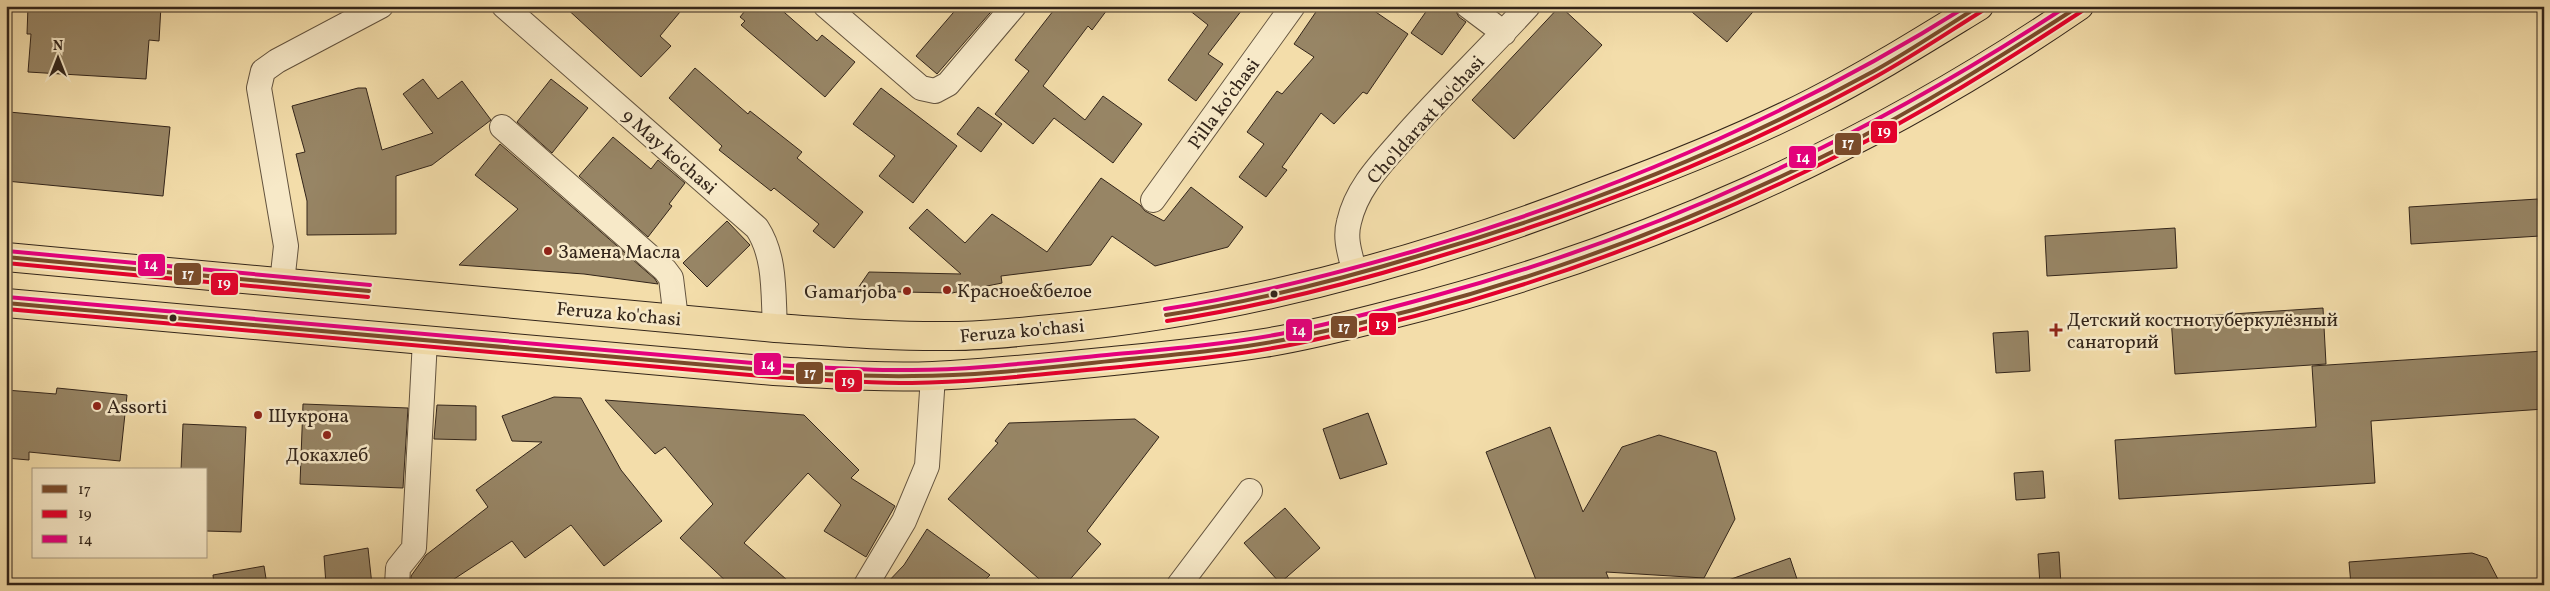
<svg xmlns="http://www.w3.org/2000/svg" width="2550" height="591" font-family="Vollkorn,serif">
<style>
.building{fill:#978565;stroke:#33251a}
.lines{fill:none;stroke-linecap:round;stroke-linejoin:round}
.street-casing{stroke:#63533e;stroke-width:26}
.primary-casing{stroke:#33251a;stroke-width:30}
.street{stroke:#f7e9c8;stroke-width:24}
.primary{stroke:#f3ddaa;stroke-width:28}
.bus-1-casing{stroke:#f7e9c8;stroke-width:8}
.bus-2-casing{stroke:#f7e9c8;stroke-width:8}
.bus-3-casing{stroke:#f7e9c8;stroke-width:8}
.bus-1{stroke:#7a4b2a;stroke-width:4}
.bus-2{stroke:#e4002b;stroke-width:4}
.bus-3{stroke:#e5007d;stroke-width:4}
.poi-dot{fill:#8f2418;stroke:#f7e9c8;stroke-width:2}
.bus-dot{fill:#33251a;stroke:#f7e9c8;stroke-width:2}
.labels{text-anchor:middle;stroke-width:5;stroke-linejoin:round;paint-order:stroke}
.street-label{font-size:19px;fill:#33251a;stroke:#f7e9c8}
.poi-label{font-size:19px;fill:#33251a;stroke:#f7e9c8;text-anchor:start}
.line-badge{stroke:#f7e9c8;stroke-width:2}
.badge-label{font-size:14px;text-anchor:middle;font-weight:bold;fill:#fff}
</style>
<rect width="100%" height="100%" fill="#f3ddaa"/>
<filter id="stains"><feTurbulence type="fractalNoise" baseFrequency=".004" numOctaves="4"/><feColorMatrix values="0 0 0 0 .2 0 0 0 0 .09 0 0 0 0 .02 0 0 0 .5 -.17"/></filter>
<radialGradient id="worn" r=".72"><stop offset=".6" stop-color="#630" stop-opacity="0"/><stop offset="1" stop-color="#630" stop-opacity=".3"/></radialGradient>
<path class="building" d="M28,6H161L159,41L149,40L146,79L28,72L31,34H27Z
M564,6H685L660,36L671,46L641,77Z
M749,6H777L817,41L822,35L855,62L825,97L741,25L745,21L740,17Z
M959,6H996L937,74L916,56Z
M1057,6H1110L1092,30L1088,26L1043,86L1085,120L1103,96L1142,124L1113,163L1054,118L1033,144L995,114L1029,71L1015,60Z
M1184,6H1245L1208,54L1223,64L1196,101L1168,80L1208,25Z
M1320,6H1367L1408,34L1367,94L1363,92L1334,124L1321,113L1282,167L1287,170L1266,197L1239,177L1264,144L1247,132L1277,91L1282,94L1314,57L1294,44Z
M1430,6H1453L1459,17L1466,22L1442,55L1411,33Z
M1560,6L1602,45L1514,139L1472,100Z
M1685,6H1758L1727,42Z
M695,68L748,114L750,111L802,152L797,158L863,212L834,248L813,231L819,224L774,188L771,191L719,150L722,146L669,98Z
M423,79L438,99L462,81L491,120L432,165L396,176V234L307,235V201L296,154L305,152L292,106L358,88H366L382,150L433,133L403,94Z
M551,79L588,108L552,153L517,122Z
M881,88L957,146L913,203L879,176L895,156L853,124Z
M978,107L1002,124L981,152L957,134Z
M9,112L170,127L163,196L6,181Z
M613,137L651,169L658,160L685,183L669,204L672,206L648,237L579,176Z
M500,144L655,279L658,284L584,274L459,265L518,209L475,175Z
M1101,178L1140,205L1145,211L1164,221L1191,187L1243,227L1228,247L1155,266L1112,236L1091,265L1001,276L1002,283L952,293L856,291L869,272L961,274L909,228L927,209L965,243L992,214L1047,252Z
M2538,199L2540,236L2411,244L2409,207Z
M727,221L750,245L707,287L683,263Z
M2175,228L2177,268L2047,276L2045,236Z
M2323,308L2326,364L2175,374L2171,318Z
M2028,331L2030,371L1996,373L1993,333Z
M2544,351V409L2371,421L2375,483L2119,499L2115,440L2316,427L2312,366Z
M57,388L127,395L120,461L29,452V460L6,458V390L56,394Z
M554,397L581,398L621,470L662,521L604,566L571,525L525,558L512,541L445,585H411V576L426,555L488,507L476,490L542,442L512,441L502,416Z
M605,400L804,415L859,470L851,478L895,506L866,557L824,531L841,505L808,473L744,543L793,585H730L680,538L713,504L665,447L655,454Z
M303,404L408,408L403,488L300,484Z
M437,405L476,406V440L434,439Z
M1368,413L1387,464L1340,479L1323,429Z
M1135,419L1159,437L1087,531L1101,544L1065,585H1046L948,499L998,443L995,441L1009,423Z
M183,424L246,427L241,532L206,531V470H181Z
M1550,427L1583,512L1622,447L1659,435L1716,452L1735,519L1704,578L1606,572L1611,585H1538L1486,452Z
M2043,471L2045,498L2016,500L2014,473Z
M1285,508L1320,548L1280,583L1244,543Z
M927,529L990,575L980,585H885L904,565Z
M368,548L372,585H326L324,556Z
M2059,552L2061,585H2040L2038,554Z
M2472,553L2487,558L2501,585H2351L2349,562Z
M1790,558L1799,585H1724L1723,582Z
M264,566L267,585H214L213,575Z"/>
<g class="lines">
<g class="street-casing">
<path id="street" d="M504,6L757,228C776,257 773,294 775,328
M826,6L921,88L935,91L948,84L1014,6
M1468,6L1504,33
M502,127L665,270L671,278L676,319
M1153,200L1293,6
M1355,274C1351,256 1344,240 1349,222C1357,186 1384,161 1407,134C1446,90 1489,49 1528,6
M282,283L286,246L259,88L263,71L277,61L381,6
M397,585L398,568L414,548L425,340
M866,585L904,521L927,466L933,376
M1179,585L1250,491"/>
</g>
<g class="primary-casing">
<path id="primary" d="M6,257L775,328C835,332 894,337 953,336C989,336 1025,331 1061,328C1246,310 1424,261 1597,194C1670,167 1744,138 1814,102C1871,73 1925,39 1979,6
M6,303L774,371C827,374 880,378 933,376C993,373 1053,367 1113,361C1163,356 1214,351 1264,343C1308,336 1351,325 1393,314C1637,253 1871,149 2079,6"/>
</g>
<use href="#street" class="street"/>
<use href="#primary" class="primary"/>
<g class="bus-1-casing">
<path id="bus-1" d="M6,257L369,291
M6,303L774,371C820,374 866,377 913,376C982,376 1051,367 1120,360C1180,354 1240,349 1298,337C1483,299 1665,235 1834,151C1919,108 1999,58 2079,6
M1166,315C1252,302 1335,281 1418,256C1576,210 1730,150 1874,71C1910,51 1944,28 1979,6"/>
</g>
<g class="bus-2-casing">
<path id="bus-2" d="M6,263L368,297
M6,309L773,377C820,380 866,383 912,383C982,382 1051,373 1120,367C1180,361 1241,355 1300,343C1485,305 1668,241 1837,156C1922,114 2003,63 2082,11
M1167,321C1253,308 1337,287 1420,262C1578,216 1733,156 1877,76C1913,56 1947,33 1982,11"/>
</g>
<g class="bus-3-casing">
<path id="bus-3" d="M7,251L370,285
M7,297L774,365C820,367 866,371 912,370C973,370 1035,362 1096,356C1158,350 1220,345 1280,334C1332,324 1383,310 1434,296C1665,233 1867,137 2067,6
M1165,309C1251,296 1335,274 1418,250C1612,193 1795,114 1967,6"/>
</g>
<use href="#bus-1" class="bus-1"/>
<use href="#bus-2" class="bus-2"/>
<use href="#bus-3" class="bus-3"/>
</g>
<g class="poi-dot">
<circle cx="548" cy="251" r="5"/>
<circle cx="947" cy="290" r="5"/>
<circle cx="907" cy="291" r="5"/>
<path d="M2053.5 322.5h5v5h5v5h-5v5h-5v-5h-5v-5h5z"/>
<circle cx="97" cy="406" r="5"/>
<circle cx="258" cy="415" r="5"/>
<circle cx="327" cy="435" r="5"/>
</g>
<g class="bus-dot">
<circle cx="1274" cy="294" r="4.5"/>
<circle cx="173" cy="318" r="4.5"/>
</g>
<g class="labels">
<g class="street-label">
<text transform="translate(1223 103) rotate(-54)" y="7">Pilla ko‘chasi</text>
<text transform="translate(1425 119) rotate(-48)" y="7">Cho'ldaraxt ko'chasi</text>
<text transform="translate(670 151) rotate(41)" y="7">9 May ko'chasi</text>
<text transform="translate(619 313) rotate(5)" y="7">Feruza ko'chasi</text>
<text transform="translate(1022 330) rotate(-5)" y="7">Feruza ko'chasi</text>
</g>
<g class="poi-label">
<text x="558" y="258">Замена Масла</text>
<text x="957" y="297">Красное&amp;белое</text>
<text x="897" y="298" text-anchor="end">Gamarjoba</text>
<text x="2067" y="326">Детский костнотуберкулёзный<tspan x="2067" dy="22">санаторий</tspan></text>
<text x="107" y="413">Assorti</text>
<text x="268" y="422">Шукрона</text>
<text x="327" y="461" text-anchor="middle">Докахлеб</text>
</g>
</g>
<g class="line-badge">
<rect x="1870" y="120" width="28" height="24" rx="5" fill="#e4002b"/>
<rect x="1834" y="132" width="28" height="24" rx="5" fill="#7a4b2a"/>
<rect x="1788" y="145" width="29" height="24" rx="5" fill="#e5007d"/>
<rect x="137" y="253" width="29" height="24" rx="5" fill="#e5007d"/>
<rect x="173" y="262" width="29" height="24" rx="5" fill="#7a4b2a"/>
<rect x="210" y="272" width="29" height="24" rx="5" fill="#e4002b"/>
<rect x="1368" y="312" width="29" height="24" rx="5" fill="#e4002b"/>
<rect x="1330" y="315" width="28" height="24" rx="5" fill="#7a4b2a"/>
<rect x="1285" y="318" width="28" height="24" rx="5" fill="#e5007d"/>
<rect x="753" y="352" width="29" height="24" rx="5" fill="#e5007d"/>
<rect x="795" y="361" width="29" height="24" rx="5" fill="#7a4b2a"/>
<rect x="834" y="369" width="29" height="24" rx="5" fill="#e4002b"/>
</g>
<g class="badge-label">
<text x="1884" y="136">19</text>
<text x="1848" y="148">17</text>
<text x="1803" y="162">14</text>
<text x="151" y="269">14</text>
<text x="188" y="279">17</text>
<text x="224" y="288">19</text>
<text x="1382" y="329">19</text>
<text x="1344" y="332">17</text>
<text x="1299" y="335">14</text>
<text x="768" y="369">14</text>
<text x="810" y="378">17</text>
<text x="848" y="386">19</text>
</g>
<rect width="2550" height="591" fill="none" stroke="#f3ddaa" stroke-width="25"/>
<rect x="8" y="8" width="2535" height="576" fill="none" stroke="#33251a" stroke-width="2.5"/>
<rect x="12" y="12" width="2525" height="566" fill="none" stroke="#33251a"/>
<rect x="32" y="468" width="175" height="90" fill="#f7e9c8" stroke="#a99b82"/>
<rect x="42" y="485" width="25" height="8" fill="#7a4b2a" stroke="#a99b82"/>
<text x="78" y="494" font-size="15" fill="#33251a">17</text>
<rect x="42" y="510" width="25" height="8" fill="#e4002b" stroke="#a99b82"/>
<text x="78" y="518" font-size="15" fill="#33251a">19</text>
<rect x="42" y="535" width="25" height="8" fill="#e5007d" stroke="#a99b82"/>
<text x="78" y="544" font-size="15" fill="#33251a">14</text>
<g transform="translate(58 58)" stroke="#f7e9c8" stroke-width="4" paint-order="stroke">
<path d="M0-4L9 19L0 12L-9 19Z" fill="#33251a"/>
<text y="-8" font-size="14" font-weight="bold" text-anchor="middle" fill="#33251a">N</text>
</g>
<rect width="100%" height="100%" filter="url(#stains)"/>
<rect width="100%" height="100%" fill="url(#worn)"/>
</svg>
